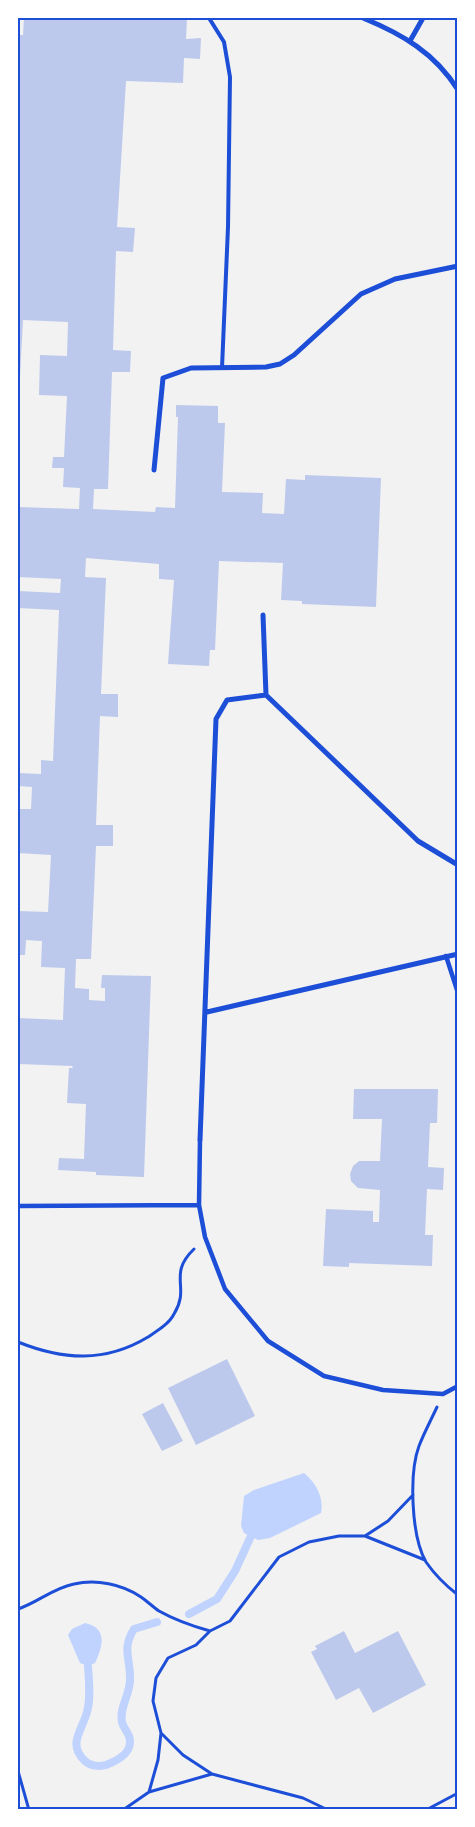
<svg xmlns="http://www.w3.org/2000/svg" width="475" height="1827" font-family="'Fira Sans',sans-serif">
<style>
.water{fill:#bfd3fe}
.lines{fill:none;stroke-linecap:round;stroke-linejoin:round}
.stream{stroke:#bfd3fe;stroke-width:8}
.building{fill:#bdc9ec}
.path{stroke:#1d4ed8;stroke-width:3}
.service{stroke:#1d4ed8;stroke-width:4}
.pedestrian{stroke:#1d4ed8;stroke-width:4.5}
.minor{stroke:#1d4ed8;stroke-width:5}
.neatline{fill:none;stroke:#1d4ed8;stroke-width:2}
</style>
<rect width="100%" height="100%" fill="#f2f2f2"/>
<path class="water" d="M304,1473C316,1483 324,1497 321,1513L270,1538L258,1540L244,1533L241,1526L244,1496L254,1490Z
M85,1623C109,1628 102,1648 95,1663L88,1666L80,1663L68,1635L72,1629Z"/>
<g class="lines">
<path class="stream" d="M189,1614L217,1599L235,1571L251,1536
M88,1666C89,1681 91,1698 87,1712C82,1731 67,1744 85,1761C90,1766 99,1767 106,1765C119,1760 134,1752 129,1736C127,1731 123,1727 122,1722C119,1708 130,1694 130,1680C131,1658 121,1650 134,1629L157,1622"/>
</g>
<path class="building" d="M24,18H187L186,39L201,38L200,59L184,58L183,83L126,81L117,227L135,228L133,252L116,251L113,350L131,351L130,372H112L108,489H94L93,509L155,512L156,507L175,508L178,417H176V405L218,406V423H225L222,492L263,493L262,513L284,514L286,479L305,480V475L381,478L376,607L302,604V601L281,600L283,563L219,561L215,650H210L209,666L168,664L174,580L159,579V564L86,558L85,577L106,578L101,694H118V717L100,716L96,825H113V846H96L91,959H76L75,988L89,989V1000L105,1001V988H101L102,975L151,976L144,1177L96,1175V1172L58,1170L59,1158L84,1159L86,1104L67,1103L69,1068H73L72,1066L18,1064V1018L63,1020L65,968L41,967L42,941L26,940L25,955H18V911L48,912L51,855L18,853L19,809H31L32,787L18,786V773L41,774V760L53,761L59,610L18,608V591L60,593L61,579L18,577V507L79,509L80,488L63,487L64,468H52L53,457H64L67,396L39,395L40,355L67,356L68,322L23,320L18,415V35H23Z
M354,1089H438L437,1123H430L428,1167L444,1168L443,1190L427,1189L425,1235H433L432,1266L349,1263V1267L323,1266L326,1209L373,1211V1222H379L380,1190L358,1188L351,1181L350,1174L353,1166L359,1161H380L382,1119H353Z
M227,1359L255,1416L196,1445L168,1388Z
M163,1403L183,1441L162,1451L142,1414Z
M344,1631L355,1653L398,1631L426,1685L373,1713L359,1688L336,1700L311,1652L317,1649L315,1646Z"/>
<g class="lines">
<path class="path" d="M18,1342C63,1360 105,1363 148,1337C157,1331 169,1324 174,1314C191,1287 167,1275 194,1249
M437,1407C431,1420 424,1433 419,1446C409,1473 411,1536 426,1562C435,1575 445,1585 458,1595
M365,1536L388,1521L413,1495
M18,1609C37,1603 53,1588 74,1584C96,1579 122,1584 141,1597C147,1601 153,1607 159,1611C175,1620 192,1626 210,1631
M161,1733L183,1755L212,1774
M18,1771L29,1810
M149,1792L158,1760L161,1733L153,1701L156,1678L168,1658L196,1645L210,1631L230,1621L279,1557L309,1542L339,1536H365L425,1560
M123,1810L149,1792L212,1774L303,1798L328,1810
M426,1810L458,1793"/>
<path class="service" d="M209,18L224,42L230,77L228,227L222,368"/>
<path class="pedestrian" d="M446,956L458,993
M199,1205L205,1237L225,1289L268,1341L324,1376L383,1390L443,1394L458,1386
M18,1206L199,1205L200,1140"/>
<path class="minor" d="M363,18C402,34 435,53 458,90
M410,41L423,18
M154,470L163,378L191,368L266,367L280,364L294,355L361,294L395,279L458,266
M263,615L266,695L418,841L458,865
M207,1012L458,954
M200,1140L216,719L227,700L266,695"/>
</g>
<rect width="475" height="1827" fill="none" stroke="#ffffff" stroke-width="38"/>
<rect x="19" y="19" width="437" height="1789" class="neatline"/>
</svg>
